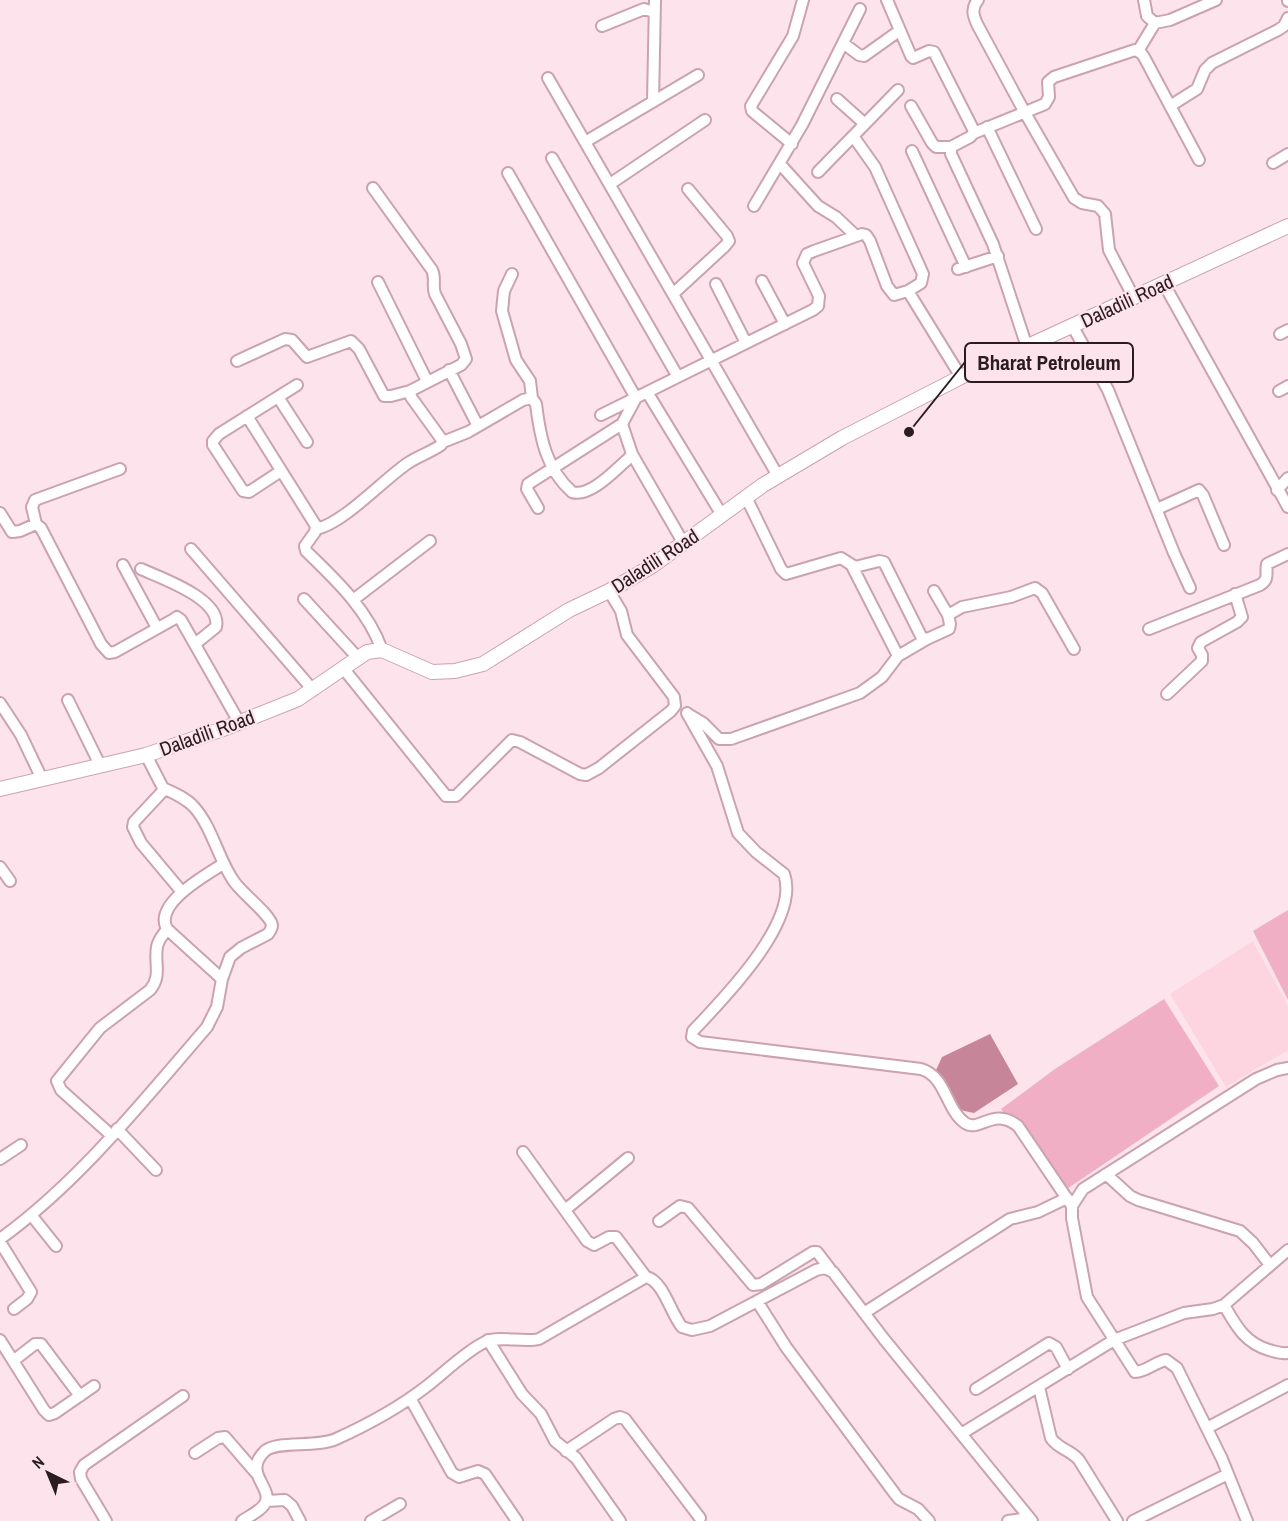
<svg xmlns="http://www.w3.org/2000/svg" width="1288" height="1521" font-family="'Archivo Narrow',sans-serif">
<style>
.built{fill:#fdd5e1}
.green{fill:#f0afc4}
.water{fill:#c7859a}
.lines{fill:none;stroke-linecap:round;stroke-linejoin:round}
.minor-casing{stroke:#caa3af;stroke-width:14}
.major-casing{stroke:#caa3af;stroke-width:16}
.minor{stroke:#fff;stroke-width:10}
.major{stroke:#fff;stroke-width:14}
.labels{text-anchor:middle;stroke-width:4.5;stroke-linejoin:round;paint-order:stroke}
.street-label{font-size:20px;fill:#2a1c20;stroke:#fde3eb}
.leader{fill:none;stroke:#2a1c20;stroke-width:2}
.callout-dot{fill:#2a1c20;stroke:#fde3eb;stroke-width:2}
.callout{fill:#fde3eb;stroke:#2a1c20;stroke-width:2}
.callout-label{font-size:21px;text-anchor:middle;font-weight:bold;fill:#2a1c20}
</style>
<rect width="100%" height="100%" fill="#fde3eb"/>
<path class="built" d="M1253,941L1288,1006V1050L1226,1087L1170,994Z"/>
<path class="green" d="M1288,910V1000L1253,931Z
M1164,999L1219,1086L1064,1191L1001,1109L1055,1069Z"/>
<path class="water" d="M990,1034L1018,1084L974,1113L960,1110L936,1070L942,1057Z"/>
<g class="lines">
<g class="minor-casing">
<path id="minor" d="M887,0L911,56L913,58L929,51L934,52L973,129L974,133L970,137L951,147V154L993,244L1027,347
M978,0C971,8 973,15 977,24L1024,111L1074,198L1082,203L1098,206L1105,214L1109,250L1134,298
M1144,0L1147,16L1155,23L1170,20L1216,0
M1288,0V1
M602,26L644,9L654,12
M843,43L859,55L864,56L899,31
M1138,51L1155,23
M548,78L778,476
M837,99L865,124
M653,102L655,0
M911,106L932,143L936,147H951
M1170,106L1197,89L1205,70L1212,63L1278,30L1284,26L1288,18
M987,127L1036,229
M974,133L1045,104L1049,97L1048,82L1054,77L1135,50L1141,53L1144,57L1199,160
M585,142L698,75
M792,144L752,111L751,106L793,36L803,0
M912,151L966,267
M552,158L678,377
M1273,163L1288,154
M780,164L818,206L836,217L855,235
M818,172L898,90
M610,184L705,120
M754,206L802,125L860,9
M958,269L998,256
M512,274L504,291L502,311L516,360L530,381L532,398
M762,281L785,324
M378,282L427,381
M716,284L746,343
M1164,284L1288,507
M908,291L961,377
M674,293L725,246L729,241L727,236L688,189
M1073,327L1108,390L1174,553L1190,588
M1280,334L1288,330
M237,361L285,339L292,340L307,357L351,341L359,349L384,396H391L410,391
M449,370L478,426
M1279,391L1288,386
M647,392L722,515
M278,397L307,442
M601,415L813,310L818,306L819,296L803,263L807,254L814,251L862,234L866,235L870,241L887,286L894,295L908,291L921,283L923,274L875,167L853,136
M247,416L316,526L315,532L305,546L306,551C336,580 368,610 382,650
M443,442L468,432L523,400L532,398L536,404C540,437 546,469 572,492C590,498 615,470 628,459L632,454L622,424L636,398L508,173
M632,454L684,544
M281,471L249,492L243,491L213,445V441L219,434L297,385
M1277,490L1288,478
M746,497L781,569L786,574L841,558L855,567L879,561L884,562L922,638L927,639L949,629L950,624L948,615L962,607L1011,597L1035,588L1042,593L1074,649
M538,508L527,489L528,484L622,424
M1157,509L1199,490L1203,495L1224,545
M0,513L12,532L20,531L36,524L41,528L101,644L109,653L115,652L174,619L177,617L181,620L239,722
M36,524L32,507L35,500L120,469
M316,529C343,524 384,479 408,463C419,456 431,452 441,445L442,440L411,397L410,391L461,365L466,359L461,344L435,294C432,286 436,278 432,270L373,188
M191,549L313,690
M123,565L157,628
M852,566L898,656
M141,569C161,578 222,599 216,627L195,644
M934,591L948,615
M304,599L358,658
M353,600L430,541
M1149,629L1260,585C1270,579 1265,573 1267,564L1288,554
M343,668L446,796H456L512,740L520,742L580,774L586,775L599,768L671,711L675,706L674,697L627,635L621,611L609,591
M1167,694L1202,661V655L1198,648L1201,642L1237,622L1242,617L1235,594
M68,700L100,765
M0,703L21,735L42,779
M687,713L717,766L738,833L756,852L784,874C801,921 722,1000 693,1031L692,1037L700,1042L921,1069C946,1076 946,1110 965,1123C980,1133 993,1106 1018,1126L1072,1206
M688,714L703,723L719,739H731L860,693L882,677L898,656L927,639
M146,755L163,788L162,792L134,822L133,827L141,843L182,892
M0,867L10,881
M222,979L167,929C153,904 206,875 223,864
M117,1129L156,1170
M111,1135L61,1090L57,1081L100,1028L150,990C162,976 154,963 157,947C158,940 163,935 167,929
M523,1152L587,1241L594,1245L609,1237H616L646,1277
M0,1159L21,1145
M1106,1174L1130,1196L1138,1200L1240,1231L1253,1243L1270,1265
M565,1210L628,1158
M32,1216L56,1246
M659,1221L680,1206L688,1208L753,1285L761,1284L813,1252H817L830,1269
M0,1239C78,1183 144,1100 207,1027L217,1007L222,979L230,957L241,948L268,934C270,931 272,929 272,925C270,914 240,892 233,880C218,858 212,827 194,807C186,798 174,793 163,788
M0,1242L31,1292L27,1299L14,1309
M757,1301L786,1347L895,1494L899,1499L918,1509L929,1521
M1224,1305C1236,1326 1245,1343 1269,1350C1276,1352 1281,1354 1288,1353
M864,1313L1010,1219L1038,1212L1067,1198
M0,1340L44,1410L49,1415L55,1413L94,1386
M488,1340L522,1394L541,1414L555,1441L576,1458L620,1521
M13,1361L35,1344H41L80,1396
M1039,1387L1051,1438C1058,1449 1071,1450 1079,1460L1117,1521
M976,1389L1049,1343L1056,1347L1068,1369
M410,1398L452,1473L459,1477L478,1471L485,1474L517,1521
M1207,1428L1288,1385
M961,1434L1114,1340L1184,1313L1213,1309L1224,1305L1288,1250
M566,1451L614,1419L620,1417L625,1419L700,1518
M195,1453L218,1438L225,1437L256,1473
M266,1501L285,1500L292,1506L300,1521
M106,1521L81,1479L80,1472L84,1465L183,1396
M242,1521C249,1516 259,1512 264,1505C276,1488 241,1474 265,1451C277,1440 316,1448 336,1439C367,1425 400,1407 427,1386C444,1373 466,1351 485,1342C499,1335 523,1343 539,1339L646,1277C663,1280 671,1314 682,1327L692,1330L710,1326L816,1270L825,1268L833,1272L884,1339L1032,1521
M371,1521L400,1504
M1008,1521L1029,1518
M1133,1521L1228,1474
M1247,1521L1222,1459L1177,1368L1166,1360C1155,1362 1146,1372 1135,1372L1087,1297L1072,1218V1206L1083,1189L1256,1079L1277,1070L1288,1068"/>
</g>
<g class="major-casing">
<path id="major" d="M0,789L146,755L223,729L298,699L367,652L382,650L432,672L455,671L483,664L569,610L609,591L652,566L763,485L842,438L961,377L1288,226"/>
</g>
<use href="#minor" class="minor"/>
<use href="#major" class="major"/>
</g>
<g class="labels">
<g class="street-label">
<text transform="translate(1127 301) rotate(-25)" y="7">Daladili Road</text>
<text transform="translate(655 561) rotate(-33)" y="7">Daladili Road</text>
<text transform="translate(207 733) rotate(-20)" y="7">Daladili Road</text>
</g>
</g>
<path class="leader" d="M909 432L965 362"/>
<circle class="callout-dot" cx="909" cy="432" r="6"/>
<rect class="callout" x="965" y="343" width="168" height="39" rx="6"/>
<g class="callout-label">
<text x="1049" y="370">Bharat Petroleum</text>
</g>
<g transform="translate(48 1473) rotate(317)" stroke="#fde3eb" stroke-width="4.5" paint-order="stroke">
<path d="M0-4.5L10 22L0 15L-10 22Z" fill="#2a1c20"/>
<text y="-9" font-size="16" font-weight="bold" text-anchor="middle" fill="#2a1c20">N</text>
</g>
</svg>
